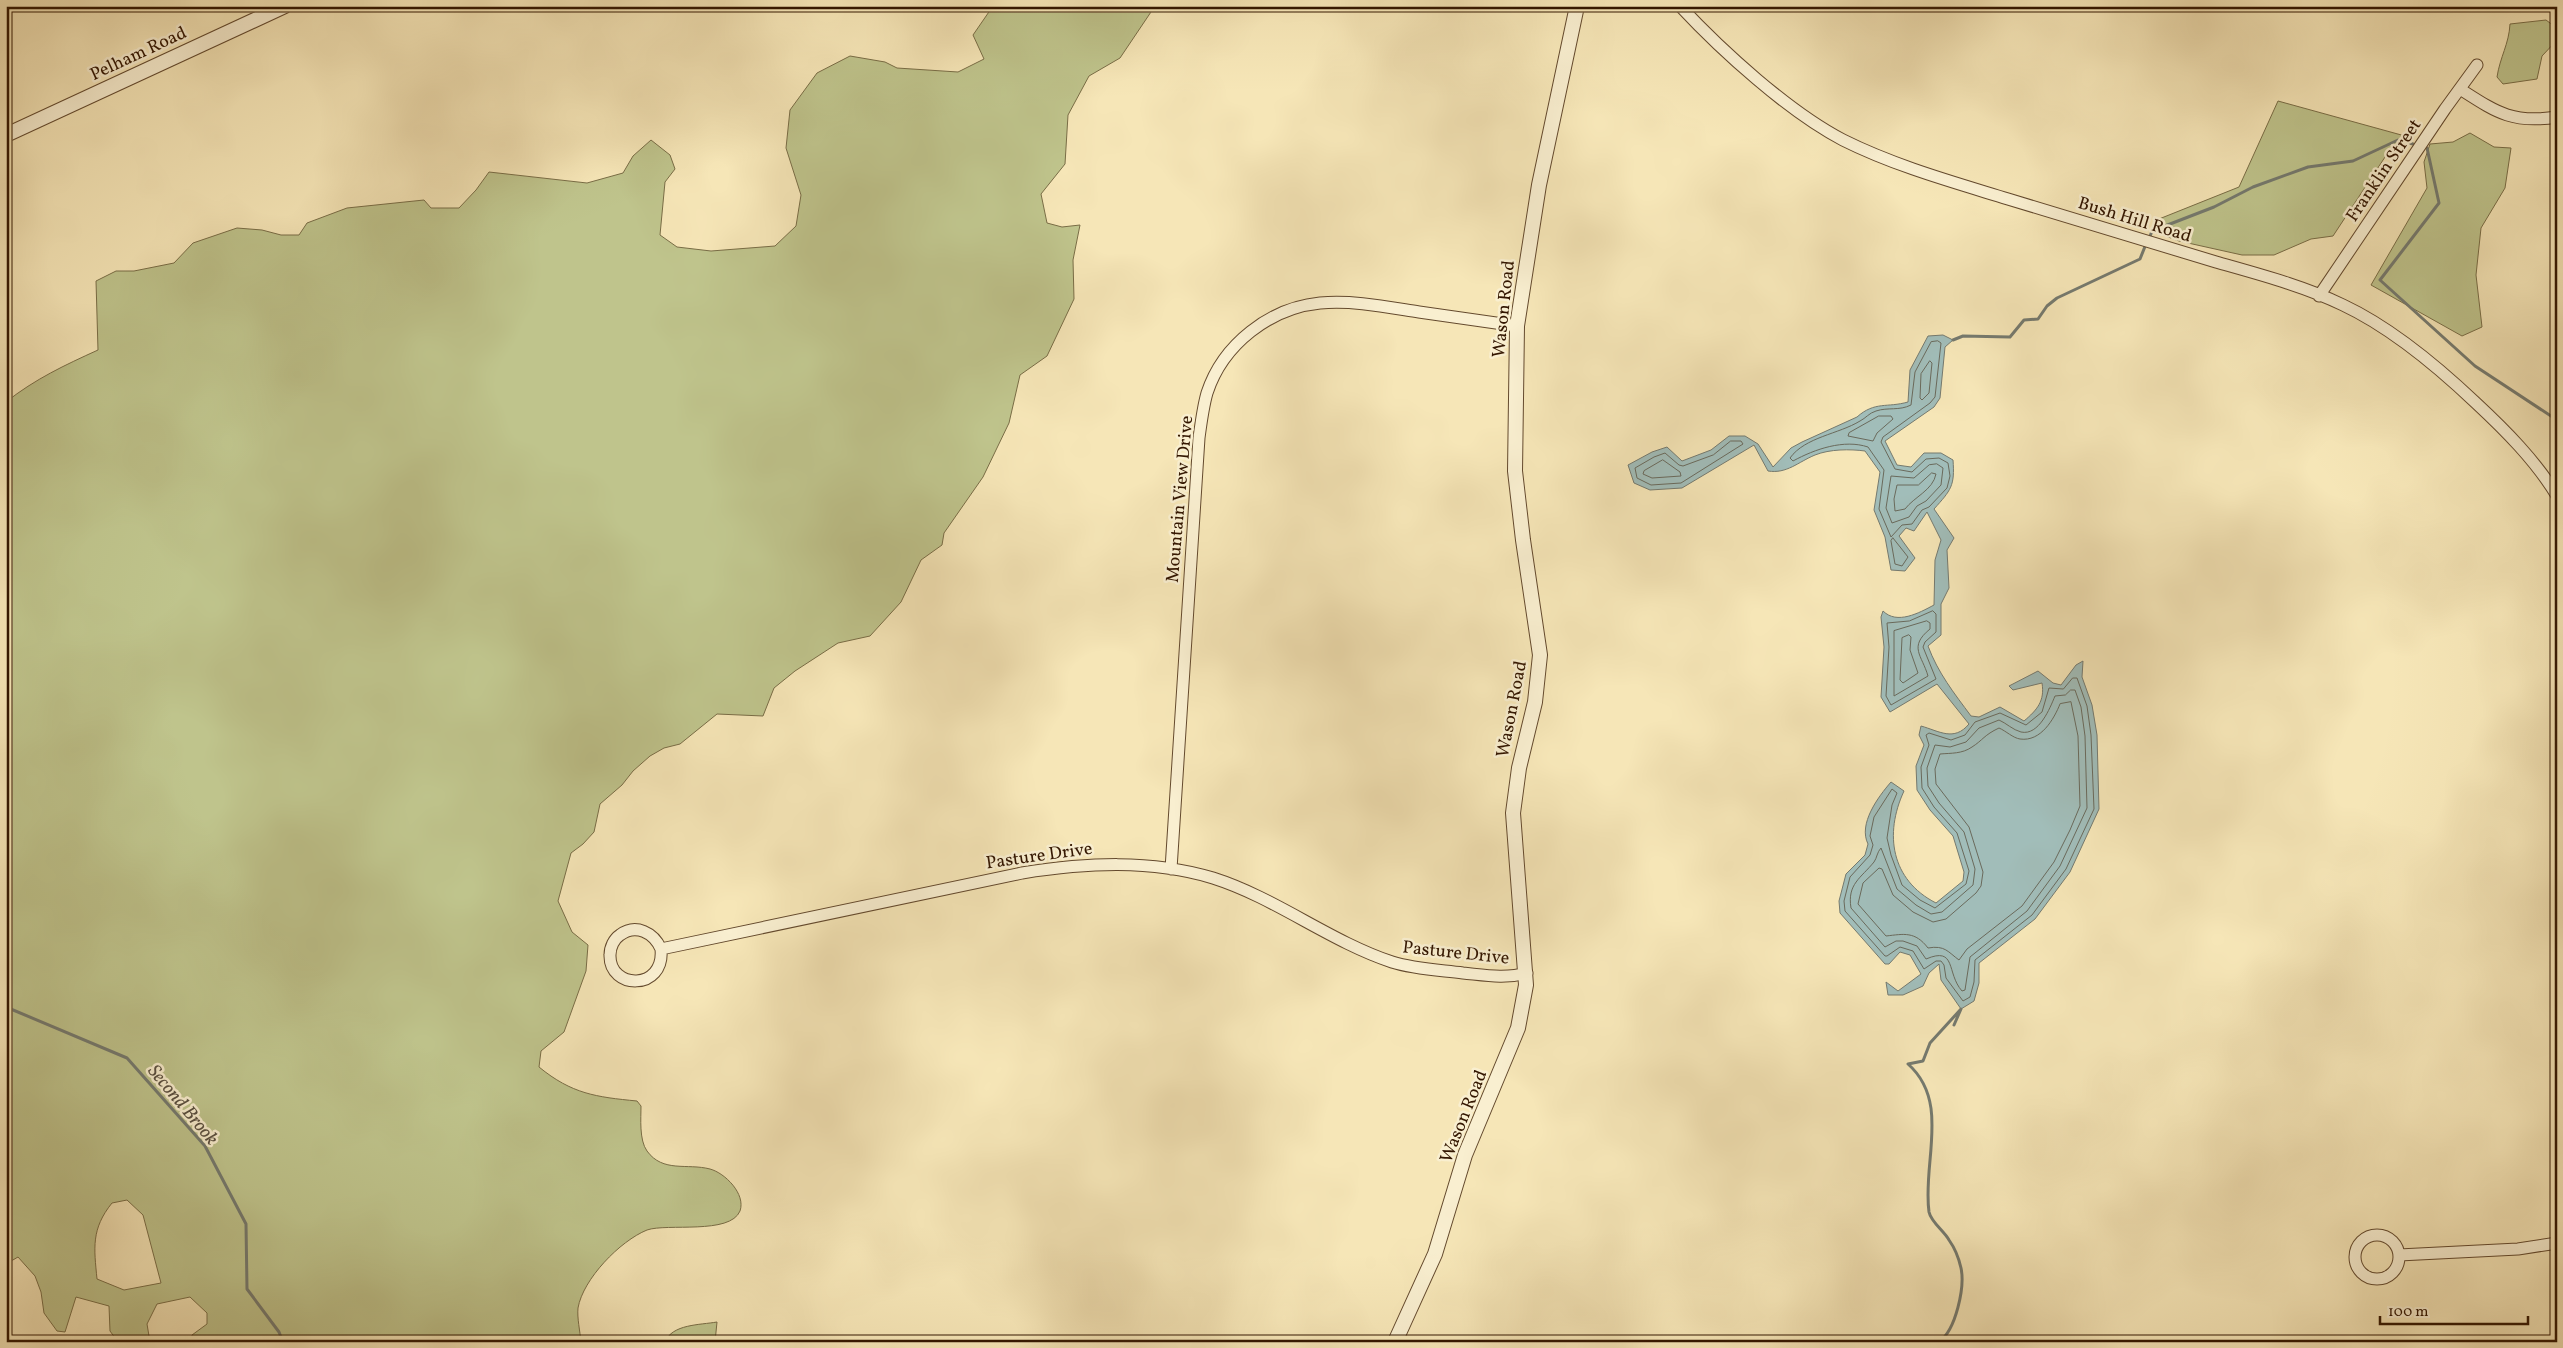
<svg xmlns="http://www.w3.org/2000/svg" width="2563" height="1348" font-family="Vollkorn,serif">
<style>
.green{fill:#bfc48c;stroke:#796d46;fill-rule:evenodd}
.water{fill:#a1bdb9;stroke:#757a6f}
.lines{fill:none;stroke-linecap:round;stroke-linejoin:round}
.shore{stroke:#6a6a5c;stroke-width:1}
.stream{stroke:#757a6f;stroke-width:3}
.minor-casing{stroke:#644a2e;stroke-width:13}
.tertiary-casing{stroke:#644a2e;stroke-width:16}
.minor{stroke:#f9efd0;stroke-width:11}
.tertiary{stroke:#f9efd0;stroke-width:14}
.labels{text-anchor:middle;stroke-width:5;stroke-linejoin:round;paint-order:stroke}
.street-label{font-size:18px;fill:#331600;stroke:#f9efd0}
.water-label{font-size:19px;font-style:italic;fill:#5a5041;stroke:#f9efd0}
</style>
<rect width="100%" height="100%" fill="#f6e6b7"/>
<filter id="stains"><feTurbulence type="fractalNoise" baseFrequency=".004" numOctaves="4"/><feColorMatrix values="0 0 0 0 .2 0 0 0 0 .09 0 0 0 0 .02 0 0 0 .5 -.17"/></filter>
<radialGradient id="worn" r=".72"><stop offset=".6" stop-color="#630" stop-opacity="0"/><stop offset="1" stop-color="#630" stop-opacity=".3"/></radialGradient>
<path class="green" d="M993,6H1155L1120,58L1089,76L1068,115L1065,164L1041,194L1047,223L1062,227L1080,225L1073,260L1074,299L1047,356L1020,375L1009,423L983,477L944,533L942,545L921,560L901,602L870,636L838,643L795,671L774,688L763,716L717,714L680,744L664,748L650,756L633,771L622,785L600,804L594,832L583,844L571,853L558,901L572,932L588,945L586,971L564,1032L541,1051L539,1067C572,1094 596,1097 637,1101L641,1106C641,1118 639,1140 647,1151C663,1173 687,1163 710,1169C725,1173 746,1194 740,1211C730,1235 667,1223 647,1230C620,1241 583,1279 578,1308C577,1318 580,1331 581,1342H192V1335L207,1324V1313L190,1297L157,1304L147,1324L150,1342H118L110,1331L109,1306L76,1297L65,1332L57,1331L44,1313L41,1292L35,1276L18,1257L6,1264V402C35,379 65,365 98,350L96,281L116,271H134L174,263L193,243L237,228L262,230L281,235H299L307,223L347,208L424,200L431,208H459L476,190L489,172L587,183L623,173L633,156L651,140L670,155L675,169L665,182L660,235L677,247L711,251L775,246L796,226L801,195L786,148L790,110L817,73L850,56L885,62L897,68L958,72L984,59L973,35ZM127,1200L143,1215L161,1283L124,1290L97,1279C94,1248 91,1229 112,1203Z
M2546,20L2554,26L2557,40L2542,56L2537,79L2503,84L2497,77C2500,57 2509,44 2510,24Z
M2278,101L2405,136L2387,154L2333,236L2311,239L2274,255H2242L2179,241L2152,231L2154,221L2239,187Z
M2470,133L2494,147L2511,148L2505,188L2481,228L2476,275L2482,327L2462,336L2371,285L2427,188L2424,162L2430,144L2453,142Z
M717,1322L715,1342H665C672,1324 700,1325 717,1322Z"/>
<path class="water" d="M1943,335L1953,340L1945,347L1940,398L1934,407L1885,441L1897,465L1911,467L1924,453H1941L1953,460C1955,486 1951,490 1934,509L1954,538L1947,550L1949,588L1941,604V635L1928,646C1938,673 1954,693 1971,716L1979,717L2000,707L2024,721C2037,710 2045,701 2042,683L2013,690L2009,686L2038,671L2053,683L2061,685L2076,665L2083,661L2082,677L2092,705L2097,735L2099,809L2070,872L2035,919L1979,963V983L1974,1001L1961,1009L1941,980L1939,964L1929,973L1923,986L1903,995H1888L1886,982L1898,991L1921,974L1910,955L1900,952L1889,964H1885L1840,913L1839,901L1846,874L1865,855L1868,844C1858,824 1878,797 1891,782L1904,791C1884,834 1891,880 1936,903L1963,881L1964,872L1953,836L1930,810L1917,790L1916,766L1924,745L1919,735L1921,726C1939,731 1954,742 1969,724L1937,684L1890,712L1881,697L1884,647L1881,617L1883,611C1897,625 1919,613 1934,605L1935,560L1941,540L1927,512L1914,531L1906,528L1899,536L1915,558L1905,571L1891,570L1885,537L1874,510L1880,472L1865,451C1850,449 1830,449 1815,455C1798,462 1787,474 1768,471L1754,445L1682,488L1650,490L1634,483L1628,465L1652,452L1667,447L1682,461L1711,450L1729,436H1745L1758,444L1773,467L1791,448L1802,442L1857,417C1875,401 1887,408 1908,402L1910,370L1928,336Z"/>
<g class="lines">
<path class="shore" d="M1938,341L1941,343L1935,397L1930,403L1883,437L1881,442L1895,469L1912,472L1926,459L1939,458L1948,463L1950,476L1947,488L1929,507L1922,510L1912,524L1902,525L1891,537L1879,509L1884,470L1868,447C1844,439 1815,449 1793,461L1790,458C1805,437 1839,434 1860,421C1866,418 1869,413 1876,411C1888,407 1899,411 1911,405L1915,372L1931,342Z
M1930,361L1932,363L1929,393L1922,400L1920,398L1921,374Z
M1879,416H1891L1893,419L1877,433L1873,441L1848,436L1849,433Z
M1731,441H1741L1743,444L1681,483L1651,485L1637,478L1635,468L1654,457L1665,453L1679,465L1683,466L1713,455Z
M1663,460L1680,472L1681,476L1652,478L1643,474L1644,471Z
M1937,464L1943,468L1941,485L1926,501L1917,506L1909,517L1892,523L1886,508L1891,476L1914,478L1929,465Z
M1932,473L1936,474C1933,490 1914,497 1905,509L1895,511L1894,499L1897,485H1918Z
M1893,538L1908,557L1902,566L1895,564L1891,541Z
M1933,611L1936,614V632L1925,642L1923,647L1936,679L1891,705L1886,696L1889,647L1887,623L1909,621Z
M1927,621L1930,623V629C1908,647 1922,655 1928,676L1894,696V631Z
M1909,635L1911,637L1910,650L1918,673L1903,683L1900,680L1902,638Z
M2073,678H2077L2087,706L2091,735L2094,809L2066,869L2032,915L1975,960L1974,982L1970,997L1963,1001L1946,978L1944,965L1941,961H1936L1924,969L1913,951L1900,947L1887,956H1885L1845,911L1844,901L1850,877L1870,855L1873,845L1870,836L1874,817L1892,789L1897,793L1892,805L1887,838L1891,855L1902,885L1920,900L1935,908L1966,884L1969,871L1957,833L1934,807L1922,788L1921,767L1929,745L1926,735L1929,733L1951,740L1965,735L1975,722L2000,713L2026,725L2042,712L2049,688L2063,689Z
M2071,690H2075L2081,707L2085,736L2087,808L2060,866L2027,911L1970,957L1965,990L1962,991C1946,973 1957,946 1926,959L1917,946L1903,941H1896L1885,947L1851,908C1847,884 1861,878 1874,862C1877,858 1877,852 1881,848L1897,889L1916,905L1931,914L1942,912L1973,885L1975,869L1964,832L1939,803L1928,786L1927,768L1935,745L1950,747L1966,742L1979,728L1999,720C2006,723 2013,730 2021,732C2039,736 2050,708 2055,696L2065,695Z
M2071,702L2078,736L2080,806L2070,830L2054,862L2022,906L1967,949L1959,960C1948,952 1945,945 1928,948C1915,931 1904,934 1886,936L1858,904L1863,883L1879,868L1882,869L1893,895L1913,912L1933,922L1946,919L1976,893L1981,886L1983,872L1969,827L1936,784L1935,769L1940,754C1951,753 1962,754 1972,747C1983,740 1984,735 1999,728C2006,731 2013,738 2020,739C2041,742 2054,719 2060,704Z"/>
<path class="stream" d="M2427,148L2439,203L2380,280L2475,366L2557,420
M2149,239L2152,231L2214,207L2253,187L2308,167L2353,161L2398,140L2413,144
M1953,340L1963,336L2010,337L2024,320L2038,319L2047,306L2057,298L2140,259L2146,244
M6,1007L127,1058L205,1146L246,1224L247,1289L279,1332L283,1342
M1939,1342C1956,1330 1965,1287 1961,1268C1959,1259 1954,1247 1949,1240C1944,1231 1931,1222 1929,1212C1922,1163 1951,1102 1908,1064L1923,1061L1930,1043L1961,1009L1954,1025"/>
<g class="minor-casing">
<path id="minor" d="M1680,6C1722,51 1789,112 1843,140C1895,166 1953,182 2008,199C2078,220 2147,241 2216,262C2258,274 2304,286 2343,305C2392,328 2437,366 2476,403C2505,430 2536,461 2557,496
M2460,89C2496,112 2512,124 2557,117
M2319,296L2445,109L2477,65
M1171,869L1199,438C1201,423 1203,407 1207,393C1223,344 1270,308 1320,303C1353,300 1387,307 1419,312C1452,317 1484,321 1517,326
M661,949C665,991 609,990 610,955C610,947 614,939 620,935C636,923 654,933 661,949L1022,873C1086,863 1150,859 1213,878C1276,898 1329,941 1392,962C1414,969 1439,970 1463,973C1484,975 1505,979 1527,973
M2355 1257a22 22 0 1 1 44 0a22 22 0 1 1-44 0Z
M2399,1255L2518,1249L2557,1243"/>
</g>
<g class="tertiary-casing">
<path id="tertiary" d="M6,135L285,6
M1395,1342L1435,1254L1465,1155L1518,1028L1526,985L1513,813L1519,768L1535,702L1540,655L1523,540L1515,471L1517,326L1539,185L1577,6"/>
</g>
<use href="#minor" class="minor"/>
<use href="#tertiary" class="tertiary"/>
</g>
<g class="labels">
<g class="street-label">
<text transform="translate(138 53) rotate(-25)" y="6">Pelham Road</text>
<text transform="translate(2383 170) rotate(-56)" y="6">Franklin Street</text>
<text transform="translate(2135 219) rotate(17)" y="6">Bush Hill Road</text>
<text transform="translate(1503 309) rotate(-84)" y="6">Wason Road</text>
<text transform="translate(1179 499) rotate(-85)" y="6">Mountain View Drive</text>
<text transform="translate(1511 709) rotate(-79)" y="6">Wason Road</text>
<text transform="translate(1039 855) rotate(-8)" y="6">Pasture Drive</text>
<text transform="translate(1456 952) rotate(6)" y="6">Pasture Drive</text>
<text transform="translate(1463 1116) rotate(-68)" y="6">Wason Road</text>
</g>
<g class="water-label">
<text transform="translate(184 1104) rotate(50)" y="7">Second Brook</text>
</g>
</g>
<rect width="2563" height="1348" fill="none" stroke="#f6e6b7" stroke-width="25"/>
<rect x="8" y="8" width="2548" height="1333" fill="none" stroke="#331600" stroke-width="2.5"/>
<rect x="12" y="12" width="2538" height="1323" fill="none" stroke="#331600"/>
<path d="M2380 1316v8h148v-8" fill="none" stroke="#331600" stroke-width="2.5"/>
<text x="2388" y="1316" font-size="15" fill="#331600" stroke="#f9efd0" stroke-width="4" paint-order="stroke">100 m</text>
<rect width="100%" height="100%" filter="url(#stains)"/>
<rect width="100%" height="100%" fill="url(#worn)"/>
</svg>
